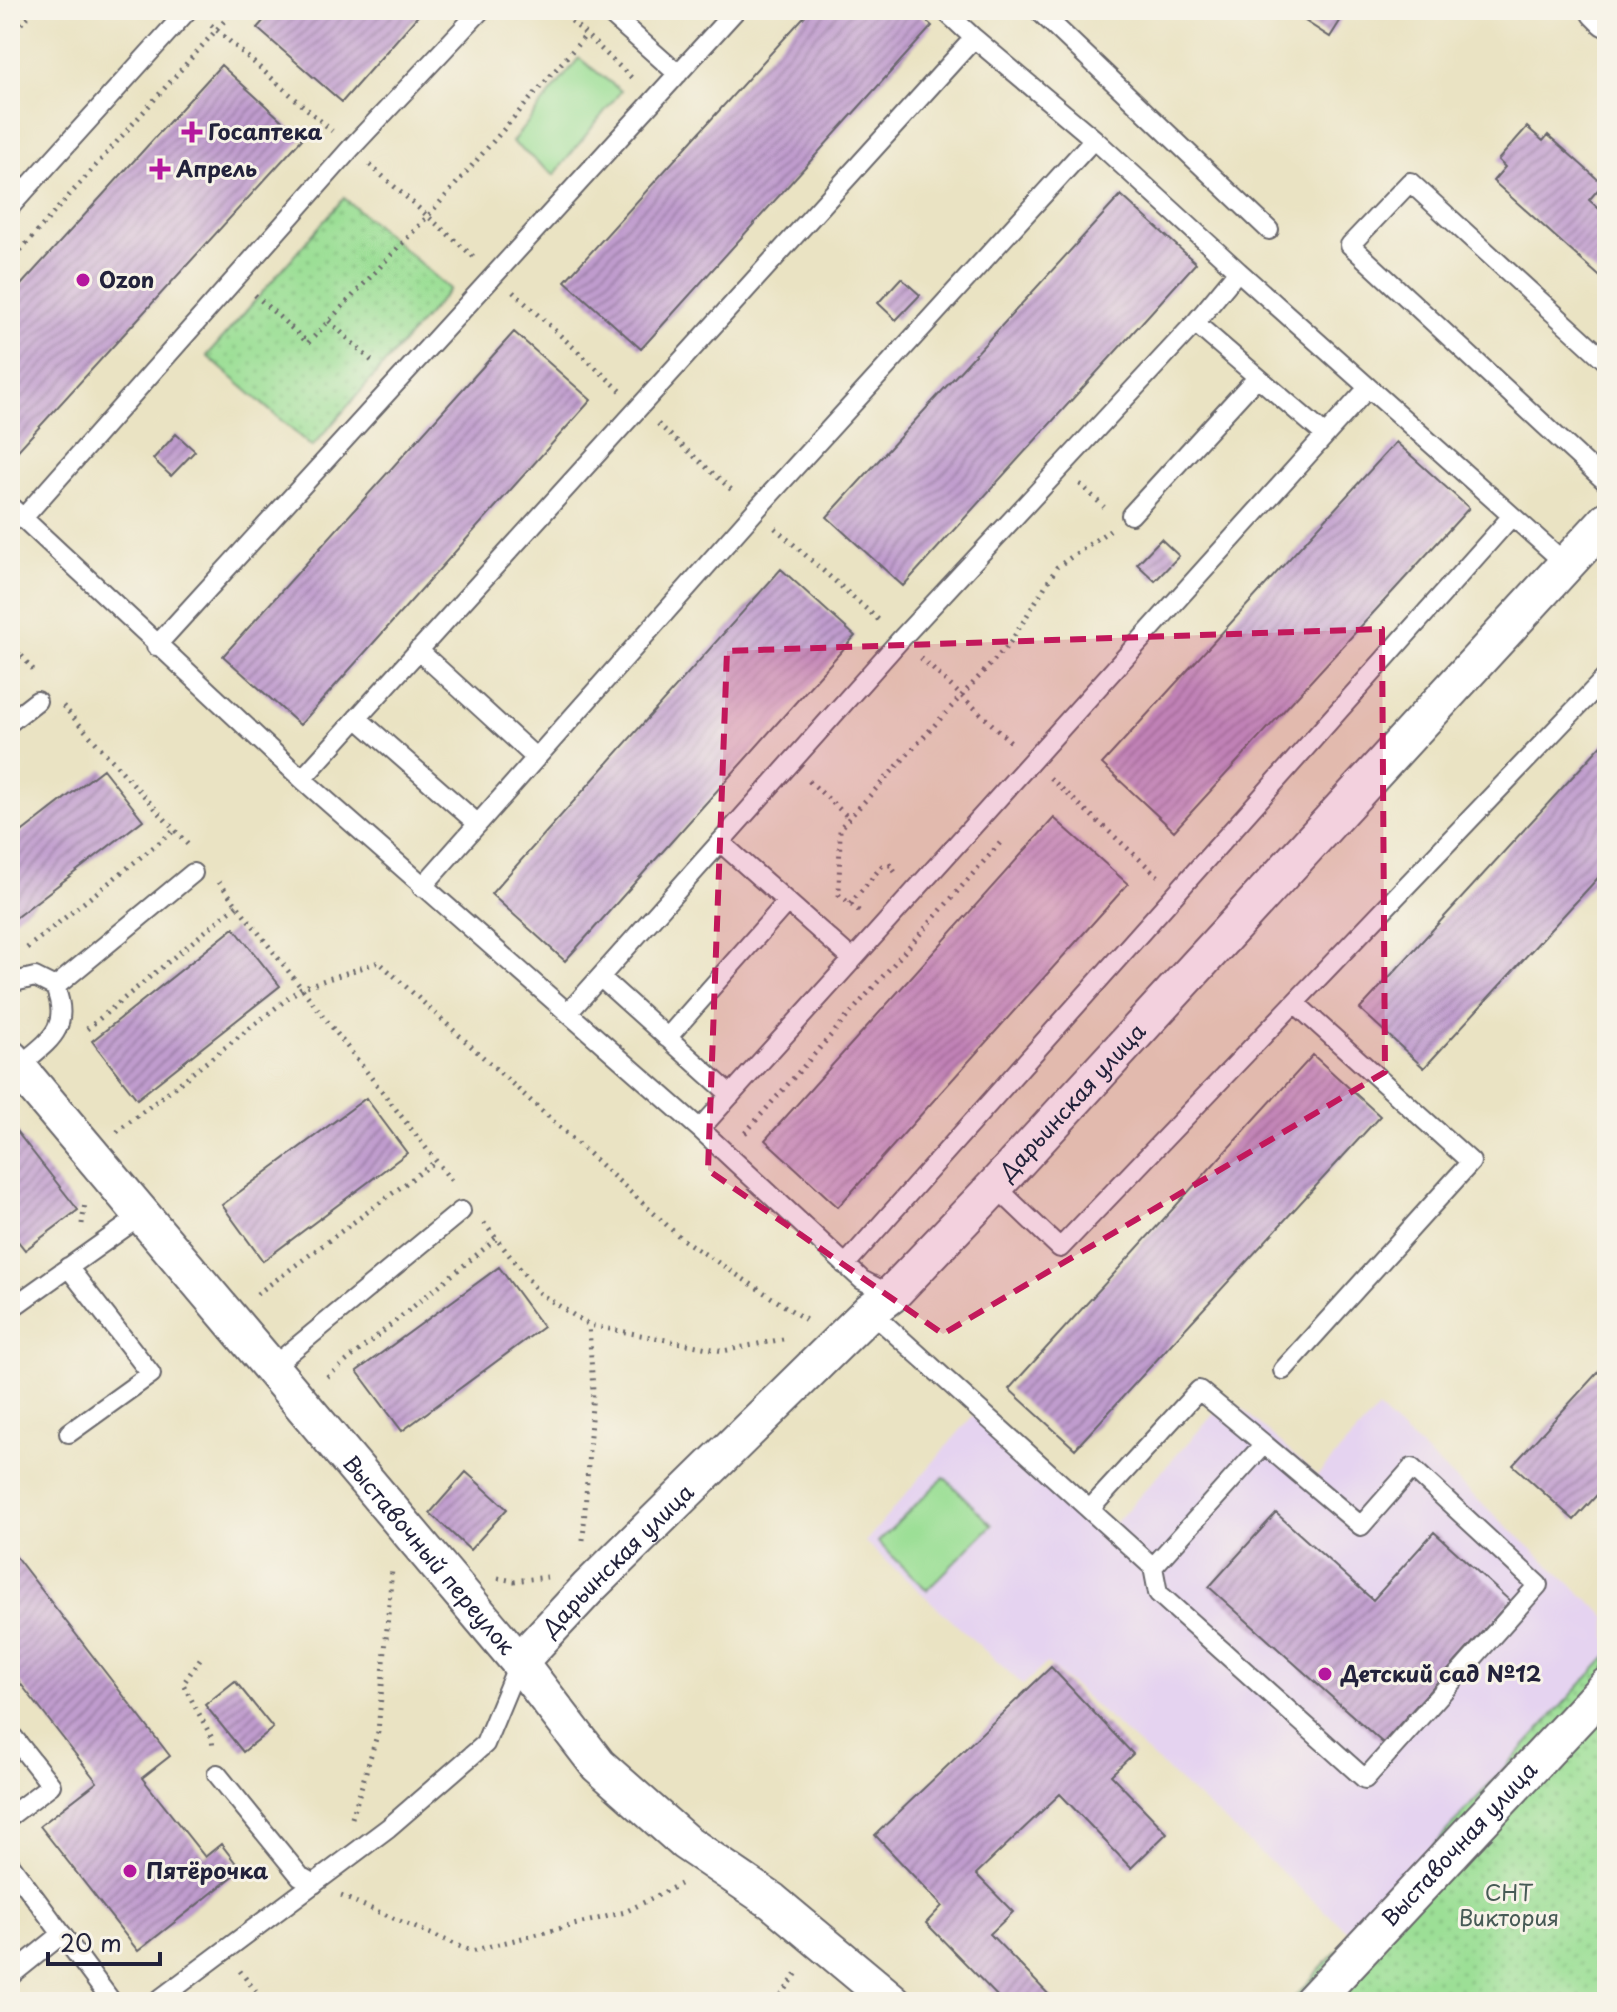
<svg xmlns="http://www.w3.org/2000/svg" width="1617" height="2012" font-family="'Playpen Sans',sans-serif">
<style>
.built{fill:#e5d3f0}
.green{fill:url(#green-dots);stroke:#5f8068;stroke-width:2}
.pitch{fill:#9cdf96;stroke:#5f8068;stroke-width:2}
.building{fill:url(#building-hatch)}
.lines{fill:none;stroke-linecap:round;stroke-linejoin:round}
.lane-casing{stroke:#68666b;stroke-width:22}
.street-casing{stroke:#68666b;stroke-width:40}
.path{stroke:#68666b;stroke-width:5;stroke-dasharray:2 6;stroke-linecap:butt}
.lane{stroke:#fff;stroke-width:18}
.street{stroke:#fff;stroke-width:36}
.marked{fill:#c2185b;fill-opacity:0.2;stroke:#c2185b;stroke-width:6;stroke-dasharray:16 10;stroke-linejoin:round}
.poi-dot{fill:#b5179e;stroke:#f7f3e8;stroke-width:3}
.labels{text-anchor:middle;stroke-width:6;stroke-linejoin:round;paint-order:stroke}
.poi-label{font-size:22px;font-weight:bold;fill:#22223b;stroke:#f7f3e8;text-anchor:start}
.street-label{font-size:22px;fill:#22223b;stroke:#f7f3e8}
.park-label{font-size:22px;fill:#475b56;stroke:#f7f3e8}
</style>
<defs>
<pattern id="green-dots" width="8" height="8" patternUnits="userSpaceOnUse" patternTransform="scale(2)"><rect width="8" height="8" fill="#9cdf96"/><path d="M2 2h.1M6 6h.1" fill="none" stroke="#86bf82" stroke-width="1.8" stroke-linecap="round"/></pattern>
<pattern id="building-hatch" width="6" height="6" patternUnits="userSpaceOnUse" patternTransform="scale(2)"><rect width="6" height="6" fill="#c09cce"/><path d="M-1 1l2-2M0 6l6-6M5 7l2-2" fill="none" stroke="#9c7fa8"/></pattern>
</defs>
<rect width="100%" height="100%" fill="#f7f3e8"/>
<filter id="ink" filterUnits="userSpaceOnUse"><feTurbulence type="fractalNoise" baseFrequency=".0125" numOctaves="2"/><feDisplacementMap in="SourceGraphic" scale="16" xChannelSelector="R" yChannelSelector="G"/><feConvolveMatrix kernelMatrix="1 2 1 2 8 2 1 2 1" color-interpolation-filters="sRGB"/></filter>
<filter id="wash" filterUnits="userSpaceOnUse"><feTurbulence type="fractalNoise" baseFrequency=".006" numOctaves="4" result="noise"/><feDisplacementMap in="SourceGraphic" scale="32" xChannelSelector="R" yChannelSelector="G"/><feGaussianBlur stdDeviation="1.8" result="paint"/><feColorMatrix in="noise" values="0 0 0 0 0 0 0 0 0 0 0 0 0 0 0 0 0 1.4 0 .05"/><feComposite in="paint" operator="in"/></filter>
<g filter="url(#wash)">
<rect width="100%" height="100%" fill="#eae3c3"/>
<path class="built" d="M1229,1397L1317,1476L1378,1409L1607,1617V1656L1351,1934L1047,1663L1023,1685L865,1542L976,1412L1108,1531Z"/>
<path class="green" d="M344,198L450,289L312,447L207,356Z
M1607,1656V2002H1290Z"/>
<path class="pitch" d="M579,58L621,91L554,175L512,142Z
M944,1477L992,1525L927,1590L878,1542Z"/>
<g id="blocks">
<path class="building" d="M273,10H423L342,102L257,28Z
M810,10H914L932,26L641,349L565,281Z
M1288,10H1347L1330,37Z
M221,65L302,139L12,457L10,297Z
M1527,127L1543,141L1548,135L1603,184L1589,200L1607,216V283L1493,181L1505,167L1498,160Z
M1121,195L1196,263L903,586L827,517Z
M901,278L920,295L896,320L878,303Z
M514,332L591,400L300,725L223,656Z
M176,434L195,451L171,476L153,459Z
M1396,442L1469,508L1174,831L1102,764Z
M1161,539L1179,556L1155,581L1137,564Z
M781,569L855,636L565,961L491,894Z
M1607,739V868L1424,1068L1360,1009Z
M103,769L143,820L10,922V841Z
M1054,818L1128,884L838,1207L765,1140Z
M234,928L280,986L137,1099L92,1041Z
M1313,1055L1380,1116L1075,1449L1009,1389Z
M366,1098L407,1153L263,1261L222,1205Z
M10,1123L78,1210L25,1250L10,1231Z
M499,1267L543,1327L402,1431L357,1371Z
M1607,1362V1484L1574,1520L1513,1465Z
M466,1472L507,1509L470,1550L430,1513Z
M1276,1513L1373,1600L1434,1532L1510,1601L1383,1743L1209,1587Z
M10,1549L170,1756L142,1778L205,1857L221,1844L241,1870L138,1951L40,1826L97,1782L10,1670Z
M1051,1667L1133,1754L1111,1775L1167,1833L1131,1868L1060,1794L976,1874L1013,1912L990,1934L1056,2002H1003L926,1923L942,1906L875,1835Z
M235,1681L273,1728L243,1752L205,1705Z"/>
</g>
</g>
<g filter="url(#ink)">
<use href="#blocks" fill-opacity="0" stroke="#68666b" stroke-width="2"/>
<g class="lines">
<g class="lane-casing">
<path id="lane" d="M606,10L678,74
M1038,10L1269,230
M10,207L188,10
M1238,271L1566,564
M1195,323L1325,435
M1607,362L1410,182L1350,245L1607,483
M10,506L302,779L974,38L944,10
M1131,515L1257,377
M23,518L351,148L481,10
M156,646L736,10
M418,650L536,758
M357,718L478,824
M10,722L37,701
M302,779L568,1013L901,639L1195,323L1238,271L1094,139L974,38
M720,842L852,959
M422,887L755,511L1094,139
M600,977L731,1095
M10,983L35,977L55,987C72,1030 48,1041 18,1067
M55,987L193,873
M568,1013L700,1129L862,1280L891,1295
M667,1038L787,902
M700,1129L1367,389
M995,1186L1060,1248L1607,676
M845,1265L1512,516
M68,1267L151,1374L69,1433
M10,1309L142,1215
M870,1311L1153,1567L1158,1593L1365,1779L1538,1585L1412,1468L1361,1526L1264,1444L1153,1567
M271,1368L461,1211
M1283,1370L1471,1162L1295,1003
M1090,1509L1199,1390L1264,1444
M10,1733L51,1785L10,1816
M217,1774L300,1876L314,1884
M10,1864L112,2002
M10,1976L62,1934
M156,2002L388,1828L485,1744L519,1662"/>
</g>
<g class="street-casing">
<g id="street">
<path d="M1599,10L1607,18"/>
<path id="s1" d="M10,1058L519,1662L598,1765L685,1842L772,1901L893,2002"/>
<path id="s2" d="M519,1662L589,1587L870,1311L891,1295L995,1186L1607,520"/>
<path id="s3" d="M1312,2002L1607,1686"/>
</g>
</g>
<path class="path" d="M560,10L635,81
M211,25L332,131
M10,35L34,10
M370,165L476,259
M10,262L234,10
M513,292L621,391
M255,295L308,343L428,216L586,35
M329,321L375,364
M658,424L734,492
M1080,484L1104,507
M775,528L881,622
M10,641L20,654
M921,658L1013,744
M10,663L20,654L36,673
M63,706L190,847
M1050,778L1158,876
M809,781L849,818
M219,882L454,1184
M850,904L882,866L890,865L895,872
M859,911L839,895L840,828L1010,643L1057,567L1110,530
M27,948L176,829
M87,1029L237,905
M117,1132L301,988L379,962L682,1239L809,1322
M745,1133L1000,843
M484,1223L539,1293L589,1325L723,1351L788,1338
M82,1224L85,1203
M257,1294L436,1161
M327,1377L496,1239
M583,1540L593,1390L589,1325
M498,1578L514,1581L547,1577
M200,1659L183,1684L212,1738L213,1750
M352,1818L378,1732L392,1569
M341,1896L471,1951L625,1912L680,1884
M240,1971L264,2002
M777,2002L799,1970"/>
<use href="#lane" class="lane"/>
<use href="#street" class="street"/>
</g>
</g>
<path class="marked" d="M1382,629L1385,1072L943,1334L708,1170L727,651Z"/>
<g class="poi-dot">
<path d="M188 120h8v8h8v8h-8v8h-8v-8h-8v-8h8z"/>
<path d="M156 157h8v8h8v8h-8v8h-8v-8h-8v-8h8z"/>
<circle cx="83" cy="280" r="8"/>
<circle cx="1325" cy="1674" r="8"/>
<circle cx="130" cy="1871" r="8"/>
</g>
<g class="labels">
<g class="poi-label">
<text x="208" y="140">Госаптека</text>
<text x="176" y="177">Апрель</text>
<text x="99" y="288">Ozon</text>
<text x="1341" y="1682">Детский сад №12</text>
<text x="146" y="1879">Пятёрочка</text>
</g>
<g class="street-label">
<text dy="8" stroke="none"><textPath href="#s2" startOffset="788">Дарьинская улица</textPath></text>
<text dy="8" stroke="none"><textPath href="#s1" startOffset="650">Выставочный переулок</textPath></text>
<text dy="8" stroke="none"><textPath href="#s2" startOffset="142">Дарьинская улица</textPath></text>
<text dy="8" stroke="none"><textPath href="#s3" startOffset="216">Выставочная улица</textPath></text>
</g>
<g class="park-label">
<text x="1509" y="1901">СНТ<tspan x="1509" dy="25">Виктория</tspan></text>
</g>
</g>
<rect width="1617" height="2012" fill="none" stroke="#f7f3e8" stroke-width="40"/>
<path d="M48 1952v12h112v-12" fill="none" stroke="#22223b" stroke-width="4"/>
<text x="60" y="1952" font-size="24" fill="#22223b" stroke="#f7f3e8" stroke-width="6" paint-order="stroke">20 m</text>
</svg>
